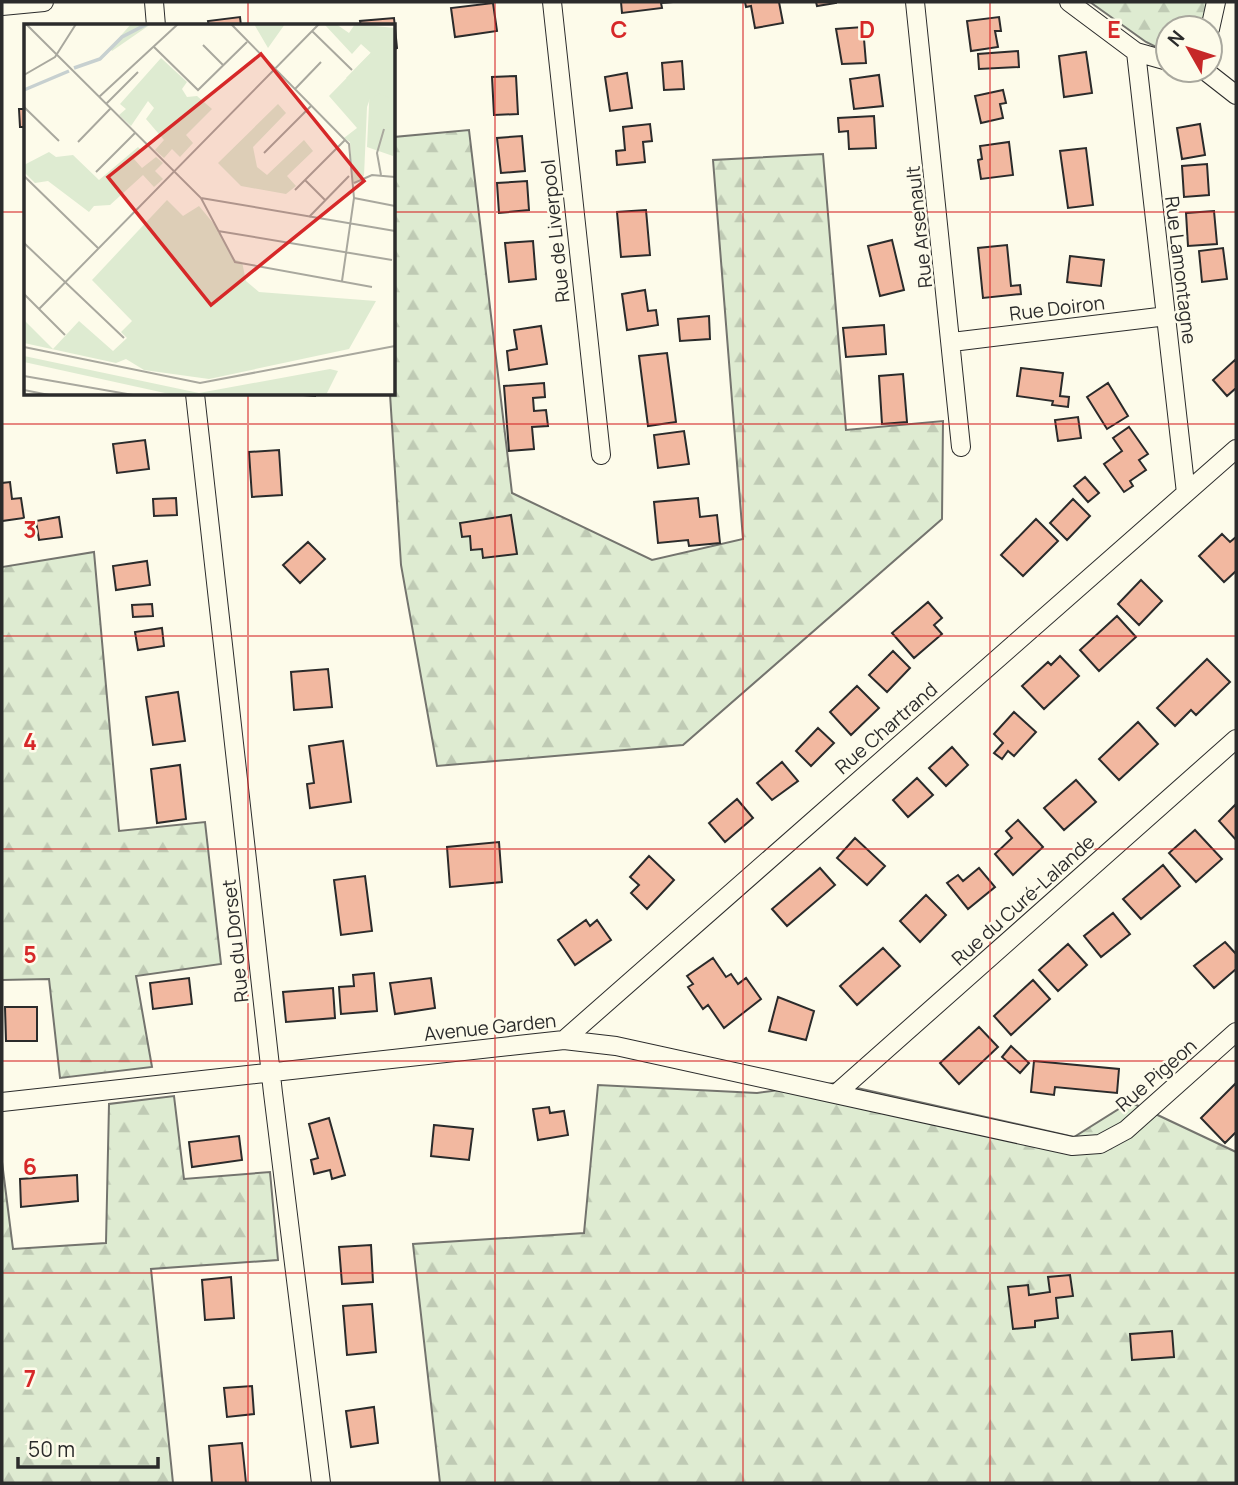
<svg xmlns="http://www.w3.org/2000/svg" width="1238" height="1485" font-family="Manrope,sans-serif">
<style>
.forest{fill:url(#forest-firs);stroke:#74746e;stroke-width:2}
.building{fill:#f2b8a0;stroke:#2b2b2b;stroke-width:2}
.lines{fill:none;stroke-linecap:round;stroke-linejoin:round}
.minor-casing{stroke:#2b2b2b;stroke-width:20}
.minor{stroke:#fdfbea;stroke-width:18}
.grid{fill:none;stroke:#d62828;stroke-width:2;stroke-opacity:0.55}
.labels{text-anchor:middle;stroke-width:5;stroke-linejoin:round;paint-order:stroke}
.street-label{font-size:19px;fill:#2b2b2b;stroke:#fdfbea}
.inset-river{fill:none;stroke:#c7d0d0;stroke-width:3.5}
.inset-road{fill:none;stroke:#a9a89e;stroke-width:2}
.view{fill:#d62828;fill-opacity:0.15;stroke:#d62828;stroke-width:3.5}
.inset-edge{fill:none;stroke:#2b2b2b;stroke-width:3.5}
.grid-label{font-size:23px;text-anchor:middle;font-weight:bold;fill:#d62828;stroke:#fdfbea;stroke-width:5;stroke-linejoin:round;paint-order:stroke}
</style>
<defs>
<pattern id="forest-firs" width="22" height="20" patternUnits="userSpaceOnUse" patternTransform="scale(1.75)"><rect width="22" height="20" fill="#deebd1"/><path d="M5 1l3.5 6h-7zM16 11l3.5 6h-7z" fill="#bfcab4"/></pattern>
</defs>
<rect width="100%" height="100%" fill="#fdfbea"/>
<path class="forest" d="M1090,2H1207L1203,28H1168V53L1146,42Z
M469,130L512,493L652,560L743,539L713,160L823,154L846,430L943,421L942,519L683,745L437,766L401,565L390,394H394V137Z
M94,552L119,831L205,822L221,964L136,976L152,1067L60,1078L49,979L2,980V567Z
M835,1083L1074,1137L1130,1102L1236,1152V1483H440L413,1244L584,1233L598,1085L757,1093Z
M174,1096L184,1179L270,1172L278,1260L151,1269L173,1483H2V1162L13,1249L106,1243L109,1104Z"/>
<path class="building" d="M621,2H673L661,3L662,8L622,13Z
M745,2H779L783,23L755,28L751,6L746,7Z
M816,2H836V3L817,6Z
M493,3L497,31L455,37L451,8Z
M240,17L241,26H209L208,21Z
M999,17L1001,31H995L998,47L971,51L967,21Z
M394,18L397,48L394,49V26H361L360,21Z
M863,27L866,63L842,64L836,29Z
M1018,51L1019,67L979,69L978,54Z
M1086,52L1092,93L1064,97L1059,56Z
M682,61L684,89L664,90L662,63Z
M627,73L632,108L610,111L605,77Z
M879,75L883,106L854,109L850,79Z
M516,76L518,114L494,115L492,77Z
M1003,90L1006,103L1000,104L1003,118L981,123L975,96Z
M19,109H26V127H20Z
M874,116L876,148L849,149L848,131L839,132L838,118Z
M650,124L652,141L643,142L645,162L617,165L616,151L625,150L623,127Z
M1200,124L1205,155L1182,159L1177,128Z
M522,136L525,171L501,173L497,138Z
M1009,142L1013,175L981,179L978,160L982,159L980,146Z
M1086,148L1093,205L1068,208L1060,151Z
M1207,164L1209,195L1184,197L1182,166Z
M527,181L529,210L499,213L497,183Z
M646,210L650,255L621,257L617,212Z
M1214,211L1217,244L1188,246L1186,213Z
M892,240L904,290L880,296L868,246Z
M533,241L536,279L509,282L505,243Z
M1007,245L1011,286L1020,285L1021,294L983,298L978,248Z
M1223,248L1227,279L1202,282L1199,251Z
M1070,256L1104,260L1101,286L1067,282Z
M645,290L648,311L656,310L658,325L627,330L622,294Z
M709,316L710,339L680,341L678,319Z
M884,325L886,354L846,357L843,328Z
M541,326L547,364L509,370L507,351L517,349L514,330Z
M667,353L676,422L648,426L639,356Z
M1236,359V388L1227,396L1213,380Z
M1021,368L1063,373L1060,396L1069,397L1068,407L1052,405L1053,401L1017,396Z
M903,374L907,422L882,424L879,376Z
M544,383L545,397L533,398L534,411L546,410L548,426L532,427L534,449L509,451L504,386Z
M1108,383L1128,416L1107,429L1087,397Z
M290,394H315V396Z
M1078,417L1081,438L1058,441L1055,420Z
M1129,427L1148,454L1139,460L1146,470L1130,481L1133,486L1124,492L1104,464L1122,451L1113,438Z
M684,431L689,464L658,468L654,435Z
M145,440L149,469L117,473L113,444Z
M279,450L282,495L252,497L249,452Z
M1085,477L1099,493L1088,502L1074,486Z
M10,482L12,499L21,498L24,518L2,521V483Z
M176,498L177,515L154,516L153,499Z
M698,498L700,517L717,515L720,543L689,546L688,540L658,543L654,502Z
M1073,499L1090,516L1067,540L1050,523Z
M511,515L517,554L483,558L482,549L471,550L470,536L462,537L460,523Z
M59,517L62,537L39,540L36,521Z
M1036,519L1058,541L1023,576L1001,555Z
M1222,534L1230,542L1236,537V571L1224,582L1199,556Z
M308,542L325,559L300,583L283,565Z
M147,561L150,585L116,590L113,566Z
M1141,580L1162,601L1139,625L1118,604Z
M928,602L942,618L934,625L942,634L914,658L892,633Z
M152,604L153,616L133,617L132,605Z
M1117,616L1136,637L1099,671L1080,650Z
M162,628L164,646L138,650L135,632Z
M893,651L910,668L887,692L869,675Z
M1060,656L1079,676L1044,709L1022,686L1048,662L1051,665Z
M1207,659L1230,682L1196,715L1191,710L1175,726L1157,708Z
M328,669L332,707L294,710L291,672Z
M857,686L879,708L851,735L830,712Z
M178,692L185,741L153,745L146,697Z
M1014,712L1036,732L1014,756L1008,751L1002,759L994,753L1003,743L994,734Z
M1138,722L1158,744L1119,780L1099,759Z
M818,728L834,743L811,766L796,751Z
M343,741L351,802L310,808L307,784L314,783L309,746Z
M952,747L968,765L946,786L929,768Z
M782,762L798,781L772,800L757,783Z
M180,765L186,819L157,823L151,769Z
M917,778L933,795L908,817L893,800Z
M1076,780L1096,802L1064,830L1044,808Z
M737,799L753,818L725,842L709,823Z
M1236,804V840L1219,821Z
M1018,820L1043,847L1013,875L995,854L1012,838L1006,831Z
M1195,830L1222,859L1196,882L1169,853Z
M855,838L885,866L867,885L837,858Z
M499,842L502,882L450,887L447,847Z
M649,856L674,880L647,909L631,893L639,885L630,877Z
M1163,865L1180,886L1141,919L1123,899Z
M820,868L835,885L787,926L772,909Z
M979,868L995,887L968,909L947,883L958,875L963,881Z
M365,876L372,931L341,935L334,880Z
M926,895L946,915L920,942L900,921Z
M1113,913L1130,934L1101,957L1084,936Z
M586,920L590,926L597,920L611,940L575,965L558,940Z
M1225,942L1236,954V969L1214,988L1194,966Z
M1068,944L1087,965L1058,991L1039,970Z
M883,948L900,966L857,1005L840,986Z
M713,958L726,977L731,974L738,984L746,978L761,999L724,1028L708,1005L703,1009L688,987L693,984L687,976Z
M374,973L377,1011L341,1014L339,987L354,986L353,975Z
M189,978L192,1004L153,1009L150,983Z
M431,978L435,1008L395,1014L390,983Z
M1033,980L1050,999L1011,1035L994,1016Z
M333,988L335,1018L286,1022L283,992Z
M778,997L814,1011L806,1040L769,1031Z
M5,1007H37V1041H6Z
M979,1027L998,1047L959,1084L940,1063Z
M1011,1046L1029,1063L1020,1073L1002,1057Z
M1034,1061L1119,1069L1117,1093L1055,1087L1054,1095L1031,1092Z
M1236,1083V1132L1225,1143L1201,1118Z
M549,1107L550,1113L564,1111L568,1135L538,1140L533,1109Z
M329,1118L345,1175L332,1179L330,1170L314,1174L311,1160L318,1158L309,1124Z
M434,1125L473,1129L469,1160L431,1156Z
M239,1136L242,1160L192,1167L189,1142Z
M77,1175L78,1201L21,1207L20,1179Z
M371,1245L373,1282L342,1284L339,1247Z
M1070,1275L1073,1296L1056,1298L1058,1318L1035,1321V1327L1013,1329L1008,1287L1028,1285L1029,1295L1050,1292L1048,1277Z
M231,1277L234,1318L205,1320L202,1280Z
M372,1304L376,1352L347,1355L343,1306Z
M1172,1331L1174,1357L1132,1360L1130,1334Z
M252,1386L254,1414L227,1417L224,1388Z
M374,1407L378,1443L351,1447L346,1411Z
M242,1443L246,1483H212L209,1446Z"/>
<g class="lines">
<g class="minor-casing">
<path id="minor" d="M154,2L156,26
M552,2L601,455
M915,2L961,447
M1069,2L1136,52L1168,61
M2,6L44,2
M1210,29L1216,2
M1136,52L1186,493
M1204,70L1236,95
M952,342L1167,316
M195,394L273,1093L321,1483
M564,1040L1236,449
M837,1093L1236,739
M2,1102L564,1040L616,1046L1072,1146L1100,1144L1126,1130L1236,1032"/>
</g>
<use href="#minor" class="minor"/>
</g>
<path class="grid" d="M248,2V26M495,2V1483M743,2V1483M990,2V1483M2,212H26M394,212H1236M248,394V1483M2,424H1236M2,636H1236M2,849H1236M2,1061H1236M2,1273H1236"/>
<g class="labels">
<g class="street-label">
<text transform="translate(919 227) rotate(-96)" y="7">Rue Arsenault</text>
<text transform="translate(555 231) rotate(-96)" y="7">Rue de Liverpool</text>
<text transform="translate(1181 270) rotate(83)" y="7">Rue Lamontagne</text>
<text transform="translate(1057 308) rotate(-7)" y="7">Rue Doiron</text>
<text transform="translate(886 728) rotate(-41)" y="7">Rue Chartrand</text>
<text transform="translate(1023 900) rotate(-42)" y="7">Rue du Curé-Lalande</text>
<text transform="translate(235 941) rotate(-96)" y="7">Rue du Dorset</text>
<text transform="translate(490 1027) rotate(-6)" y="7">Avenue Garden</text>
<text transform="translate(1156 1075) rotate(-41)" y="7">Rue Pigeon</text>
</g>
</g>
<g transform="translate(24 24)">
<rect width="371" height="371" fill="#fdfbea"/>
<path d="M107,0H127L88,27L86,24ZM230,0H261L244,24ZM312,0L325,9L331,0L371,4L343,83L340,152L329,159L326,118L320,114L333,104L305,72L347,29L337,20L328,30L301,1ZM137,34L163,58L158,65L163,73L173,72L188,85L162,111L169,119L156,133L148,125L140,134L131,126L140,116L122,95L130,84L124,77L107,102L95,91L102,85L96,80ZM254,80L262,89L229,123L233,143L243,151L280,116L289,127L263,152L272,162L262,170L217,162L194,139ZM114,123L118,127L110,135L118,144L132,133L139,139L131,147L139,155L130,163L119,151L86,181L70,182L65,188L24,157L11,159L0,148V141L25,128L32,133L49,131L75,156ZM143,176L159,192L175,182L195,206L209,235L218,238L222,257L235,268L352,277L325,325L185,355L120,346L102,335L92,339L0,319V296L29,325L55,297L89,327L103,314L97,308L108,297L68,256ZM0,332L175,369L306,345L314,347L302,371H150L0,338Z" fill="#deebd1"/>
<path d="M371,4V119L369,132L343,123L346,60L322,54Z" fill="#deebd1"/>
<path d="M354,69L371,76L369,104L352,101L346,91V79Z" fill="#deebd1"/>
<path class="inset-river" d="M50,44L76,35L98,13L123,0M0,66L45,47"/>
<path class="inset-road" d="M2,0L177,174L211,238L348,263M207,0L325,120L330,174L318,257M288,7L328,46M179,21L199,41M130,23L174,66L223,18M0,51L31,33L52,0M271,65L297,38M75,73L154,0M82,80L114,48M0,83L35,117M54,118L86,85M240,129L287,82M72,148L111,109M357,151L353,129L360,105M0,152L75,225M281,156L301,176M330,159L348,151L371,153M271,166L321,116M177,174L371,207M330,174L371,182M285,193L325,152M194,207L368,236M0,219L100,314M0,270L41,311M15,285L295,0M0,323L176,359L371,322M0,352L109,371M0,366L25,371"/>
<path class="view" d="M237,30L340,157L187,281L84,153Z"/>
<rect width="371" height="371" class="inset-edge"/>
</g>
<g class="grid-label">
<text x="619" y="38">C</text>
<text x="867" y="38">D</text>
<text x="1114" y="38">E</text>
<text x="30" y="538">3</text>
<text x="30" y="750">4</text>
<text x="30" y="963">5</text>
<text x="30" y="1175">6</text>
<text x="30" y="1387">7</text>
</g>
<rect width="1238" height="1485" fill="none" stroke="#2b2b2b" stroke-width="7"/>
<g transform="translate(1189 49) rotate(309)"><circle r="33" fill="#fdfbea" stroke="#a9a89e" stroke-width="2"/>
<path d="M0-5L12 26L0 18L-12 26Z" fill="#c62828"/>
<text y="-10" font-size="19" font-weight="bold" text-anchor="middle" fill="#2b2b2b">N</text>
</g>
<path d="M18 1457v10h140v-10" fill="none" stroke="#2b2b2b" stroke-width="3.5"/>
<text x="28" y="1457" font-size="21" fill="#2b2b2b" stroke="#fdfbea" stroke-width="5" paint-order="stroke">50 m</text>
</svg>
